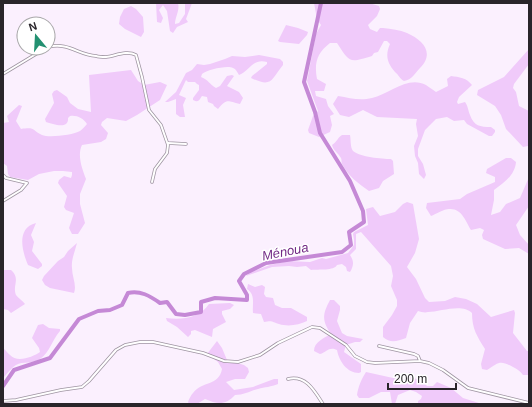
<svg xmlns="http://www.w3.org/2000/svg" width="532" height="407" font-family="Arial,sans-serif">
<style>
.green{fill:#f0cafa}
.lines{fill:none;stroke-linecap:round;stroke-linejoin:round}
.river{stroke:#c589d6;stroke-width:4}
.street-casing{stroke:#9e94a1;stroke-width:3.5}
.street{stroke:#fff;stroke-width:2}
.labels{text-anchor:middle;stroke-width:3;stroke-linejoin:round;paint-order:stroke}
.water-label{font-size:13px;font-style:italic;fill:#722a85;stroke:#fff}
</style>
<rect width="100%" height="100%" fill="#fbf0fe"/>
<path class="green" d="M156,3H178C180,11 175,17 175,24L179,23L185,14V3H192L186,19L188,22L177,27L173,33L170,31L167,11L163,5L159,10L163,18L161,23L157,22Z
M314,3H351L352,4L369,3L379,6L380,9L377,16L368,25L370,29L377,32L380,28H383C391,29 400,30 407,33C423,40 435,53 420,68C415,73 412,80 404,81C399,78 399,75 395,72C387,63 385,55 390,44L387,41H384L378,52L374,53L372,56C349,63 350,63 337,43H330C317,53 314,63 317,79L326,84L324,91H315L316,96L326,99L328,106L334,114L330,116L332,125L330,132L319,137L309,133L308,130L313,116L318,111L307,81L316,34L321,25L317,19Z
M131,6L136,9L143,17L144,32L141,37L125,29L119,24L120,17L124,9Z
M286,25L298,28L308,32L307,35L299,44L280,42L278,41Z
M529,49V64L514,84L513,88L516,92L519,106L529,111V144L528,146L523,147L506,129L501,115L495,106L477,95L478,90L504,77Z
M259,55L280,59L283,62V65C271,80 272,88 251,78L252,76L267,64V62C252,58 250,71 239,75C237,72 236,69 233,68C227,65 207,70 202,74L201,77C209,80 209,84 216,88L220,86L227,76L232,75L234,76L227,86L239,92L243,98L240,104C227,101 227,98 218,109L214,106L213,104L208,102L207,97L202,96C199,100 199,103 193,100V98L199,90V85L197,84L195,82H188L186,80L179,95L186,98L183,105L185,117H180L176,114V99L168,102H165L176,92L186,73L192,70L197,64L204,65L210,64L225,59L232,56L245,57Z
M131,70L138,81L144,85L160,82L167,85L160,100L137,115L126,121L107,118L102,122L101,125L108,133L106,139L101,142L82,145C77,155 82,169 86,179L80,194V204L85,223L78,234H72L69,228L74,213L66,210L64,207L67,196L58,183L59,180L64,176L71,178L72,175V172L63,171H54L39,174L28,180L10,177L8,174L7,166L3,163V123L9,122L7,116L19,105L22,106L16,121L21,129C36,127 31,130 42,135C49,138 73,135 80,131C83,129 85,126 87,124C83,118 77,115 70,116L68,118C69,130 53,124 46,122L45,119L54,103L52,94L54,91L57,90L67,97L70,103L78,109L91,112L89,75Z
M451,76C459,77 467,78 472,85L459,97L457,102L458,104L465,102C468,106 468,110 470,115C474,126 480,127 491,127L495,130V132L492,136H489L467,124L464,120L454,121L447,117L436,119L425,130L418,149V156L423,164L426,175L424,179L419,174L418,163L415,156L414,146L418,136L416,124L417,119L377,117L363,110L349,117L340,115L333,104L338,96C350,98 360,101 372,98C389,94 408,75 426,85C429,87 433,90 436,92L448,86L447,79Z
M342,135H350C351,139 350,147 353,151C360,157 382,159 391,159L393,161L394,174L383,181L379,188L369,191C359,184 348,176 342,164C341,162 342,160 341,158C338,153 333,150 332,145C337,142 338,137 342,135Z
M506,158H511L516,162C515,175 504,183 494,190V200L491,215L500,212L506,204L520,198L529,177V206L516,225L520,235L529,245V254L519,248L505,249L483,239L482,235L484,230L480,228L471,230C466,222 462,208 449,209C444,209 436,214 431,216L426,208L427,203L460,199L467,194L495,182V177L486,173L487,169Z
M407,202L413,204L419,239L415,253L407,267L416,279L425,298L429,302L445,301L455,297L466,299L477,304L491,317L514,310L515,313L513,333L527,351H529V375H523C520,371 517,369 513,367C500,360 499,362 487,370L482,369L481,364L485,349C477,336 472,329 472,313C462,303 440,312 428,312C425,313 421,312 418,311L410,323L406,338C397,341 391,344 383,337V327L392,315L397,306V300L391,286L393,276L391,266L361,232L356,234V249L350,255C354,261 354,265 350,272L347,271L346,267L342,264L337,265C334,271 319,269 311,270L306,266L297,267L289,266L272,267L246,276L251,272L270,265L288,261L310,262L322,258L326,259L348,253L354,245V240L353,234L354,232L368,225L366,209L373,207L380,216L395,212L403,204Z
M36,223L31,235L34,242L32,251L42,264V266L38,269L28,265C22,251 16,228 36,223Z
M77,243C75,251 71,260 72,268C72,277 77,285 74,293L50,288L45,285L42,280L44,276L58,261L64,257L68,251Z
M3,270H11C21,279 12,285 16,295C18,298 23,301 25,304L11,313L8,310L3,309Z
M248,284L255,287L262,285L265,287L264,294L266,297L273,298L275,305L282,308H291L307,317V321C299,325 288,327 279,324C272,322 273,320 264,322L261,314L253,313C252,304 256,295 247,289Z
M330,300H334L340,306V310L337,321L342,333L347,336L363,339L360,342H355L346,345L344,352L361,364V372L359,373C347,373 339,361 337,350C329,346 327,352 320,354L314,351C314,342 324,338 331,334C322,321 322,315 330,300Z
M230,303L234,305L230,309L222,311V314L226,322L213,329L212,337L195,330L191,331V334L188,337L177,327L167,321L166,318C182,320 200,318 209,304Z
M43,324L49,328L60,329V331C52,340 50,352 40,359C33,364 23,361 16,365C11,368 7,374 3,378V348C6,350 7,353 10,355C17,363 33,357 40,352L39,348L32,338L38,325Z
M217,341L222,348L227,360L244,365L248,368L249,372L245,379H235L226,382L234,390L253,387L274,379H278V384C271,387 265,387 258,389C250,391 244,395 235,395C225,406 217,404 205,399L197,404H189L188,402C189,399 191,395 193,393C202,381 219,386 222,369L218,362L207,354Z
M366,372L402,380L408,378L409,372H411L413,378L421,380L427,386H433L437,382L451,388L463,398L482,404H418V401L421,399L422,396L416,392L410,390L398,395L395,404H392L390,392H381L369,398H359L357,395C358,387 362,378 366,372Z"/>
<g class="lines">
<path class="river" d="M3,386L14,370L50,358L79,319L98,311L110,310L122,305L128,293C140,290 150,296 160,303L167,302L176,314L185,315L201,312V302L215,298L247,300V295L239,281L244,274L266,263L342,252L351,245L349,232L364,222L363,211L350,181L320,133L315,112L304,82L321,3"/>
<g class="street-casing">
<path id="street" d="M48,47C69,42 78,55 96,56C99,57 103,57 106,57C115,56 127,50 136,55L142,77L149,110L161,125L168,145L167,153L155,169L152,182
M3,74L46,48
M168,143L186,144
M3,175L6,178L27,183L21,190L3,201
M379,346L414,354L418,356L420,361
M288,379C306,375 314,390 323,404
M3,401L16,400L61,390L82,387L89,381L116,350L125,345L140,342H153L203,353L224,361L238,362L260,355L278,343L312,327L320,328L346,345L355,356L367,362L375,363L420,361L429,363L443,370L468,388L529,403"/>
</g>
<use href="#street" class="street"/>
</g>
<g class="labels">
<g class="water-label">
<text transform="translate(285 251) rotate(-11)" y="5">Ménoua</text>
</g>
</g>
<rect width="532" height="407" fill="none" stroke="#29252a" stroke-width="8"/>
<g transform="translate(36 36) rotate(342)"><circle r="19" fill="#ffffff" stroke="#a9a8aa"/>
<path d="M0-3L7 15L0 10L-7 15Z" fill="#239171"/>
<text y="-6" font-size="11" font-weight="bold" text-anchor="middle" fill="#29252a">N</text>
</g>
<path d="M388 383v6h68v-6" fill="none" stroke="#29252a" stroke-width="2"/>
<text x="394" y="383" font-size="12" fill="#29252a" stroke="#ffffff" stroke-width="3" paint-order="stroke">200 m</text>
</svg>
